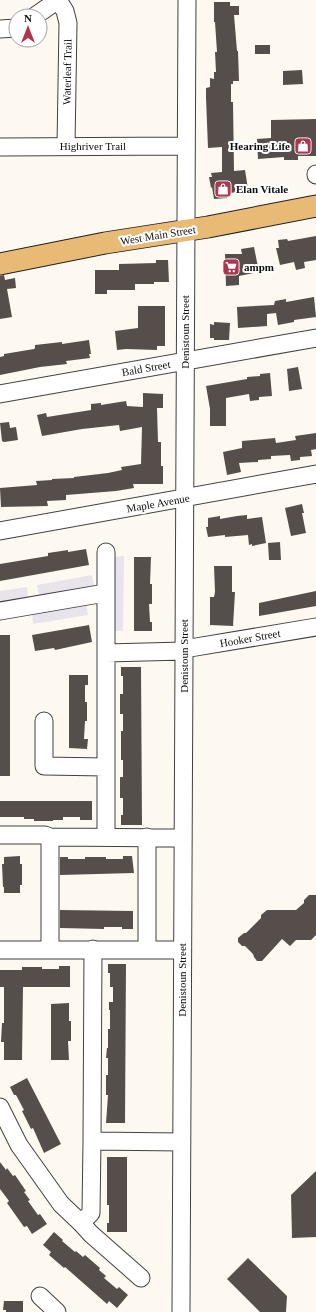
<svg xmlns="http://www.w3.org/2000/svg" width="316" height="1312" font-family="Georgia,serif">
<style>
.industrial{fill:#e9e3eb}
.building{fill:#554e4b}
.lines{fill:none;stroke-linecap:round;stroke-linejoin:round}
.minor-casing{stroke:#414141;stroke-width:19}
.major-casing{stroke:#1f1f1f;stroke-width:23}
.minor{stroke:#fff;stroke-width:17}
.major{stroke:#e8ba75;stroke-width:21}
.labels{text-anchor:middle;stroke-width:4;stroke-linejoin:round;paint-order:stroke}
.street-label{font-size:11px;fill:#0e0e0e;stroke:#fff}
.poi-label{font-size:11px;font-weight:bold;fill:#0e0e0e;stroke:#fff;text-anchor:start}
</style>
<rect width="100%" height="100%" fill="#fdf9f0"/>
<path class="industrial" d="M124,556L123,631H112V557Z
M92,575L94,587L39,596L37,585Z
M27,587L28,598L0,603V591Z
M86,603L88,615L33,624L32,613Z"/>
<path class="building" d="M214,2H230V6H239V15H234L237,51H238L239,81H233V84H231V102H233L234,171L245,170L248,189H245V192L227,193V198L214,199L212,187L211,188L209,177H212L211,173L222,172V147L208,148L206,98V88L210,87V78L214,79V72H216L215,52H217L215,22H214Z
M255,45H270V54H255Z
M302,70L303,84L283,85V71Z
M316,119V156H298V160H284V157L258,159L257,139L271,138V120Z
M316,236V260L304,262L305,268L296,270L294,262L280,265L276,248H279L278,240L287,239L288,241Z
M254,247L259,272L239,276V285L226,286L225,254H242L241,249Z
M156,260H168L169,282H154V284H135V290H107V294H95V270H119V264L156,263Z
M4,275L5,280L15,278L16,288L7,289L12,317L0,319V276Z
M314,297L316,317L294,320V322L278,325L276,313L267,314V326L238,328L237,307L274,305L275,301L286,299V302Z
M138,306H165V346H157V350L126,349L117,350L115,331L138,328Z
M214,322L230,323L229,340H214V338H210V324L214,325Z
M89,340L91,354H89L90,358L66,361L67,364L40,367L0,375V357L4,356V354L34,349L35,348V345L62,342V344Z
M298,367L302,389L289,391L287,369Z
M270,373L272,396L259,397V400L250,401L249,394L226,398V426H210V409L206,386L247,379V377L260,376V374Z
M143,393L163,394V408H157L158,442H161V466H163V484H133L134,488L116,491L66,495V500L47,501L48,506L1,507L0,488L37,485L36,481L52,480V479L74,478V477L108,473L122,470L121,467L141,464L142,427L120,431L119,425L82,429L42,436L37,415L46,413L47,417L91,410V404L101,403V405L126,401L127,406L143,407Z
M9,422L10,428L16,427L18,440L4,442L2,441L0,423Z
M316,433V449L311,450L312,456L300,457V460L291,461L290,455L271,456V459L258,460V462L239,463L241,472L227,475L223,452L242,448V441L275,438L276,443L296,440L295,436Z
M302,504L304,513H302L306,533L291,536L285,508Z
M247,515V519L262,517L266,543L252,546V544L249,545L248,535L225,537V535L208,537L206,527H208V518L220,516V519L237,516Z
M280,542L281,560H269L268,543Z
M86,549L89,565L0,581V564L48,556V553L68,550V552Z
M134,557H151L150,584H152V604H149L150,622H152V631H134Z
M214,566H232V592H235L233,626L210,625V597H214L215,592Z
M316,591V606L259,616V603Z
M89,625L92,642L55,650L54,648L35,651L32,635Z
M0,635H10V776H0Z
M121,667H141L142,825H121V815H123V798H120V777H123V760H121V731H123V714H120V694H123V676H121Z
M69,675H88V685H85V702H87V721H85L84,739H88L87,749L69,748Z
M0,801H92V820H80V817H63V820H53V821H34V819H24V817H0Z
M20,856V864H22V885H20V893H4V887H3L2,864H4V857Z
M123,856H132L134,873L60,875V857H68V859H85V857H106V859H123Z
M309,895H316V935L311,940H296L290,946L282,939L262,961H257L254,957L253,954L245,946H242L238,942V938L244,933H246L261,918V915L267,910H296L304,903V900Z
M60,910L133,911V929H122V927H104V929L60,928Z
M108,964H126L125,1123H106L108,1095H106V1075H108V1058H106L107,1048H108V1029H110V1010H109V1002H113V987H110V973H108Z
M59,966H70V987H23L22,1060H4V1042H1L2,1023H4V987H0V970H22V967H42V969H59Z
M69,1003V1021H71V1041H68L69,1060H51V1004Z
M27,1078L61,1144L44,1153L33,1128L31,1129L22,1111L24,1110L16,1095H14L10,1087Z
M107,1157H127V1232H107V1223H109V1205H107Z
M0,1162L6,1170L7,1168L13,1176L15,1175L26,1191L24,1192L30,1200L28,1201L38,1215L40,1214L47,1224L32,1234L27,1226L24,1227L7,1203L9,1201L0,1189Z
M316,1171V1237L292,1238L291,1195Z
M54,1232L63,1240L62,1241L75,1252L76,1251L83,1257L85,1255L100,1268L99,1270L106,1276L104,1278L117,1289L119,1287L128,1295L117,1308L109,1301L107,1304L65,1267L64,1268L49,1255L51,1252L43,1245Z
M248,1258L287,1296L286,1312H260L227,1279Z
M4,1301H23V1312H6V1310H3Z"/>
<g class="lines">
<g class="minor-casing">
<path id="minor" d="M58,0L65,11L68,23L66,146
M35,16L58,0
M0,29L16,28
M0,147L186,146
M316,174V175
M0,394L316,338
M0,531L316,474
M0,611L105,593
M184,649L316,627
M106,653L184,651
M44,721V766L106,767
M0,835H45L50,837L183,838
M106,837V552
M147,837V950
M50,949V837
M0,950H182
M0,1107L19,1145L61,1204L81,1223L91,1234L141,1278
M92,1141L182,1142
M81,1223L91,1213L92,1141L93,949
M40,1296L57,1312
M181,1312L187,0"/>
</g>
<g class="major-casing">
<path id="major" d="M0,264L105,243L208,227L316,206"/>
</g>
<use href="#minor" class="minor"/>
<use href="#major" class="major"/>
</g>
<defs>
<g id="shop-square" transform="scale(0.9)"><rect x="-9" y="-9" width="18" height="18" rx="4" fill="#ad364f" stroke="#fff"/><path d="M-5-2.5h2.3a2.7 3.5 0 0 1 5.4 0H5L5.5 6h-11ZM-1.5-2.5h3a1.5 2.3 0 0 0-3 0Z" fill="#fff"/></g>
<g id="supermarket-square" transform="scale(0.9)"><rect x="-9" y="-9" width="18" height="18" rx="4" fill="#ad364f" stroke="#fff"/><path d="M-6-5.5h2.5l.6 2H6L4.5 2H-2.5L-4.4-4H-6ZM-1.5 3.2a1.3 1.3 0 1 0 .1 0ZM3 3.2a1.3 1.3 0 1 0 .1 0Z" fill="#fff"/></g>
</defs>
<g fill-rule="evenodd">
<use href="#shop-square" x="303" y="146"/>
<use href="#shop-square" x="223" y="189"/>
<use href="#supermarket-square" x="231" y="267"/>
</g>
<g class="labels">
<g class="street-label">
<text transform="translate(67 72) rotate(-89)" y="4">Waterleaf Trail</text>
<text x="93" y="150">Highriver Trail</text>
<text transform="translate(158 235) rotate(-9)" y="4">West Main Street</text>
<text transform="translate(185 332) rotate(-90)" y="4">Denistoun Street</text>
<text transform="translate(146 368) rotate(-10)" y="4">Bald Street</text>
<text transform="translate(158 503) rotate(-10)" y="4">Maple Avenue</text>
<text transform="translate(250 638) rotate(-10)" y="4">Hooker Street</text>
<text transform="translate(184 656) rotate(-90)" y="4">Denistoun Street</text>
<text transform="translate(182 980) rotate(-90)" y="4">Denistoun Street</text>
</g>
<g class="poi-label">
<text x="290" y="150" text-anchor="end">Hearing Life</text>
<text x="236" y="193">Elan Vitale</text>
<text x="244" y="271">ampm</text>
</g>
</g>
<g transform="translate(28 28)"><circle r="19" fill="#ffffff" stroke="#9f9f9f"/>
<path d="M0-3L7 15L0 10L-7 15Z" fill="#ad364f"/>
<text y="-6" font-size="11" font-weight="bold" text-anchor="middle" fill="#0e0e0e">N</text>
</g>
</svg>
